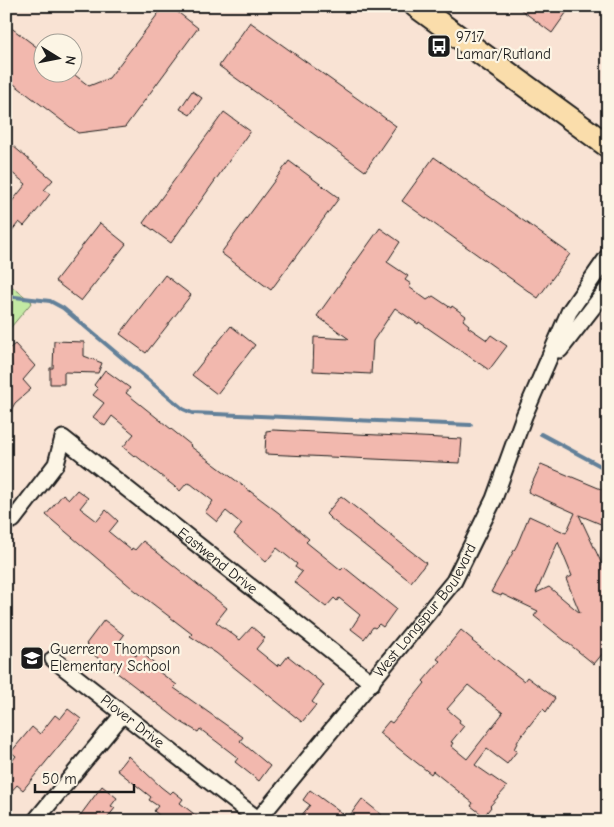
<svg xmlns="http://www.w3.org/2000/svg" width="614" height="827" font-family="'Comic Neue',sans-serif">
<style>
.green{fill:#c3e9a3;stroke:#708260}
.lines{fill:none;stroke-linecap:round;stroke-linejoin:round}
.stream{stroke:#628099;stroke-width:4}
.building{fill:#f2b8ae;stroke:#1c1c1c;fill-rule:evenodd}
.minor-casing{stroke:#1c1c1c;stroke-width:19}
.primary-casing{stroke:#1c1c1c;stroke-width:26}
.minor{stroke:#fcf5e5;stroke-width:15}
.primary{stroke:#faddab;stroke-width:22}
.labels{text-anchor:middle;stroke-width:4.5;stroke-linejoin:round;paint-order:stroke}
.poi-label{font-size:15px;fill:#1c1c1c;stroke:#fcf5e5;text-anchor:start}
.street-label{font-size:15px;fill:#1c1c1c;stroke:#fcf5e5}
</style>
<rect width="100%" height="100%" fill="#f9e3d4"/>
<filter id="ink" filterUnits="userSpaceOnUse"><feTurbulence type="fractalNoise" baseFrequency=".02" numOctaves="2"/><feDisplacementMap in="SourceGraphic" scale="10" xChannelSelector="R" yChannelSelector="G"/><feConvolveMatrix kernelMatrix="1 2 1 2 8 2 1 2 1" color-interpolation-filters="sRGB"/></filter>
<g filter="url(#ink)">
<path class="green" d="M6,282L32,302L6,333Z"/>
<g class="lines">
<path class="stream" d="M6,296L50,301L63,308L183,409L192,413L471,425
M541,434L608,470"/>
</g>
<path class="building" d="M164,6H170L198,28L125,127L78,133L6,78V24L42,51V72H71L89,86L109,78Z
M516,6H571L552,33Z
M250,22L396,126L365,171L219,66Z
M192,91L202,98L190,115L180,109Z
M224,112L250,131L171,243L143,223Z
M6,140L53,180L44,190L50,194L40,207L24,226L19,222L6,238V209L26,184L6,168Z
M434,157L570,254L538,298L402,201Z
M289,161L339,198L271,290L221,253Z
M100,223L126,244L81,301L55,281Z
M380,228L400,242L387,262L408,276L405,280L411,284L409,287L427,300L433,296L451,308L452,306L466,316L463,320L469,325L468,327L487,340L491,335L507,346L489,370L419,322L418,324L395,308L373,341L371,374L313,371L314,337L349,339L317,316Z
M165,275L191,295L146,353L120,334Z
M231,326L255,345L217,394L192,375Z
M54,341L84,342V356L102,363L98,373L64,372V384H50V368H53Z
M15,344L35,366L23,380L31,389L15,403L6,419V351Z
M105,370L130,388L126,393L191,445L190,446L279,513L309,539L306,542L341,570L344,567L396,609L383,627L379,624L375,628L373,627L364,639L351,629L360,615L339,598L337,601L334,598L326,607L294,582L302,572L295,567L297,564L277,548L266,562L234,534L242,524L226,511L217,522L205,512L213,501L191,484L187,483L180,491L135,455L134,456L123,447L134,434L112,416L105,426L93,417L104,403L93,395L98,389L94,385Z
M273,430L462,439L460,463L265,454L266,431Z
M541,464L608,492V527L579,515L608,577V647L594,664L534,616L538,611L502,594L501,596L491,592L517,545L529,516L566,533L575,513L528,492ZM558,542L572,576L566,579L580,613L549,587L536,593Z
M77,490L88,498L80,508L97,521L106,510L118,521L109,532L131,550L132,548L135,550L143,541L227,608L216,622L240,640L252,627L265,638L256,649L277,666L279,663L281,665L288,656L324,685L312,702L316,705L302,722L216,653L190,636L192,634L132,588L46,515L63,494L69,499Z
M341,496L426,563L411,582L330,518L326,514Z
M104,620L124,635L119,642L136,656L139,651L161,668L159,672L177,685L174,688L243,737L240,741L270,766L259,781L235,762L238,758L229,751L200,729L198,732L181,722L94,655L96,652L86,644Z
M461,630L473,640L472,641L524,681L527,677L555,698L546,712L543,709L536,717L519,739L514,749L517,751L507,764L487,749L475,765L507,787L490,806L491,807L484,816L471,806L473,803L433,771L431,774L379,733L389,721L392,723L417,693L425,683L423,681L440,661L437,659ZM468,685L503,713L467,759L451,746L453,743L451,742L464,726L459,722L460,720L447,709Z
M68,709L81,719L23,790L17,785L6,797V769L16,756L11,752L32,727L40,734L55,715L60,719Z
M128,756L161,787L170,794L173,791L183,799L180,803L203,821H166L154,811L158,806L149,800L151,797L117,770Z
M102,786L117,798L111,806L115,808L108,817L105,821H76Z
M310,790L348,818L362,799L382,815L377,821H307L301,816L310,805L303,800Z"/>
<g class="lines">
<g class="minor-casing">
<g id="minor">
<path d="M560,350L608,288"/>
<path id="s1" d="M13,520L56,464L63,438L372,683"/>
<path id="s2" d="M53,659L260,821"/>
<path d="M35,821L123,714"/>
<path id="s3" d="M257,821L454,581L494,499L524,416L569,312L608,256"/>
</g>
</g>
<g class="primary-casing">
<path id="primary" d="M416,6L608,146"/>
</g>
<use href="#minor" class="minor"/>
<use href="#primary" class="primary"/>
</g>
</g>
<defs>
<g id="bus-square" transform="scale(1.25)"><rect x="-9" y="-9" width="18" height="18" rx="4" fill="#1c1c1c" stroke="#fcf5e5"/><path d="M-5-6H5V4H4V6H2V4H-2V6H-4V4H-5ZM-3.5-4V0h7V-4ZM-3.5 1.2v1.5H-2V1.2ZM2 1.2v1.5H3.5V1.2Z" fill="#fff"/></g>
<g id="school-square" transform="scale(1.25)"><rect x="-9" y="-9" width="18" height="18" rx="4" fill="#1c1c1c" stroke="#fcf5e5"/><path d="M0-5L7-2L0 1L-7-2ZM-4 1L0 2.5L4 1V4Q0 6-4 4Z" fill="#fff"/></g>
</defs>
<g fill-rule="evenodd">
<use href="#bus-square" x="439" y="46"/>
<use href="#school-square" x="32" y="658"/>
</g>
<g class="labels">
<g class="poi-label">
<text x="456" y="42">9717<tspan x="456" dy="17">Lamar/Rutland</tspan></text>
<text x="50" y="654">Guerrero Thompson<tspan x="50" dy="17">Elementary School</tspan></text>
</g>
<g class="street-label">
<text dy="5" stroke="none"><textPath href="#s1" startOffset="295">Eastwend Drive</textPath></text>
<text dy="5" stroke="none"><textPath href="#s3" startOffset="270">West Longspur Boulevard</textPath></text>
<text dy="5" stroke="none"><textPath href="#s2" startOffset="101">Plover Drive</textPath></text>
</g>
</g>
<rect width="614" height="827" fill="none" stroke="#fcf5e5" stroke-width="25"/>
<rect x="12" y="12" width="589" height="802" fill="none" stroke="#1c1c1c" stroke-width="2" filter="url(#ink)"/>
<g transform="translate(58 58) rotate(100)"><circle r="24" fill="#fcf5e5" stroke="#a29e95"/>
<path d="M0-4L9 19L0 12L-9 19Z" fill="#1c1c1c"/>
<text y="-8" font-size="14" font-weight="bold" text-anchor="middle" fill="#1c1c1c">N</text>
</g>
<path d="M35 784v8h99v-8" fill="none" stroke="#1c1c1c" stroke-width="2.5"/>
<text x="42" y="784" font-size="15" fill="#1c1c1c" stroke="#fcf5e5" stroke-width="4" paint-order="stroke">50 m</text>
</svg>
